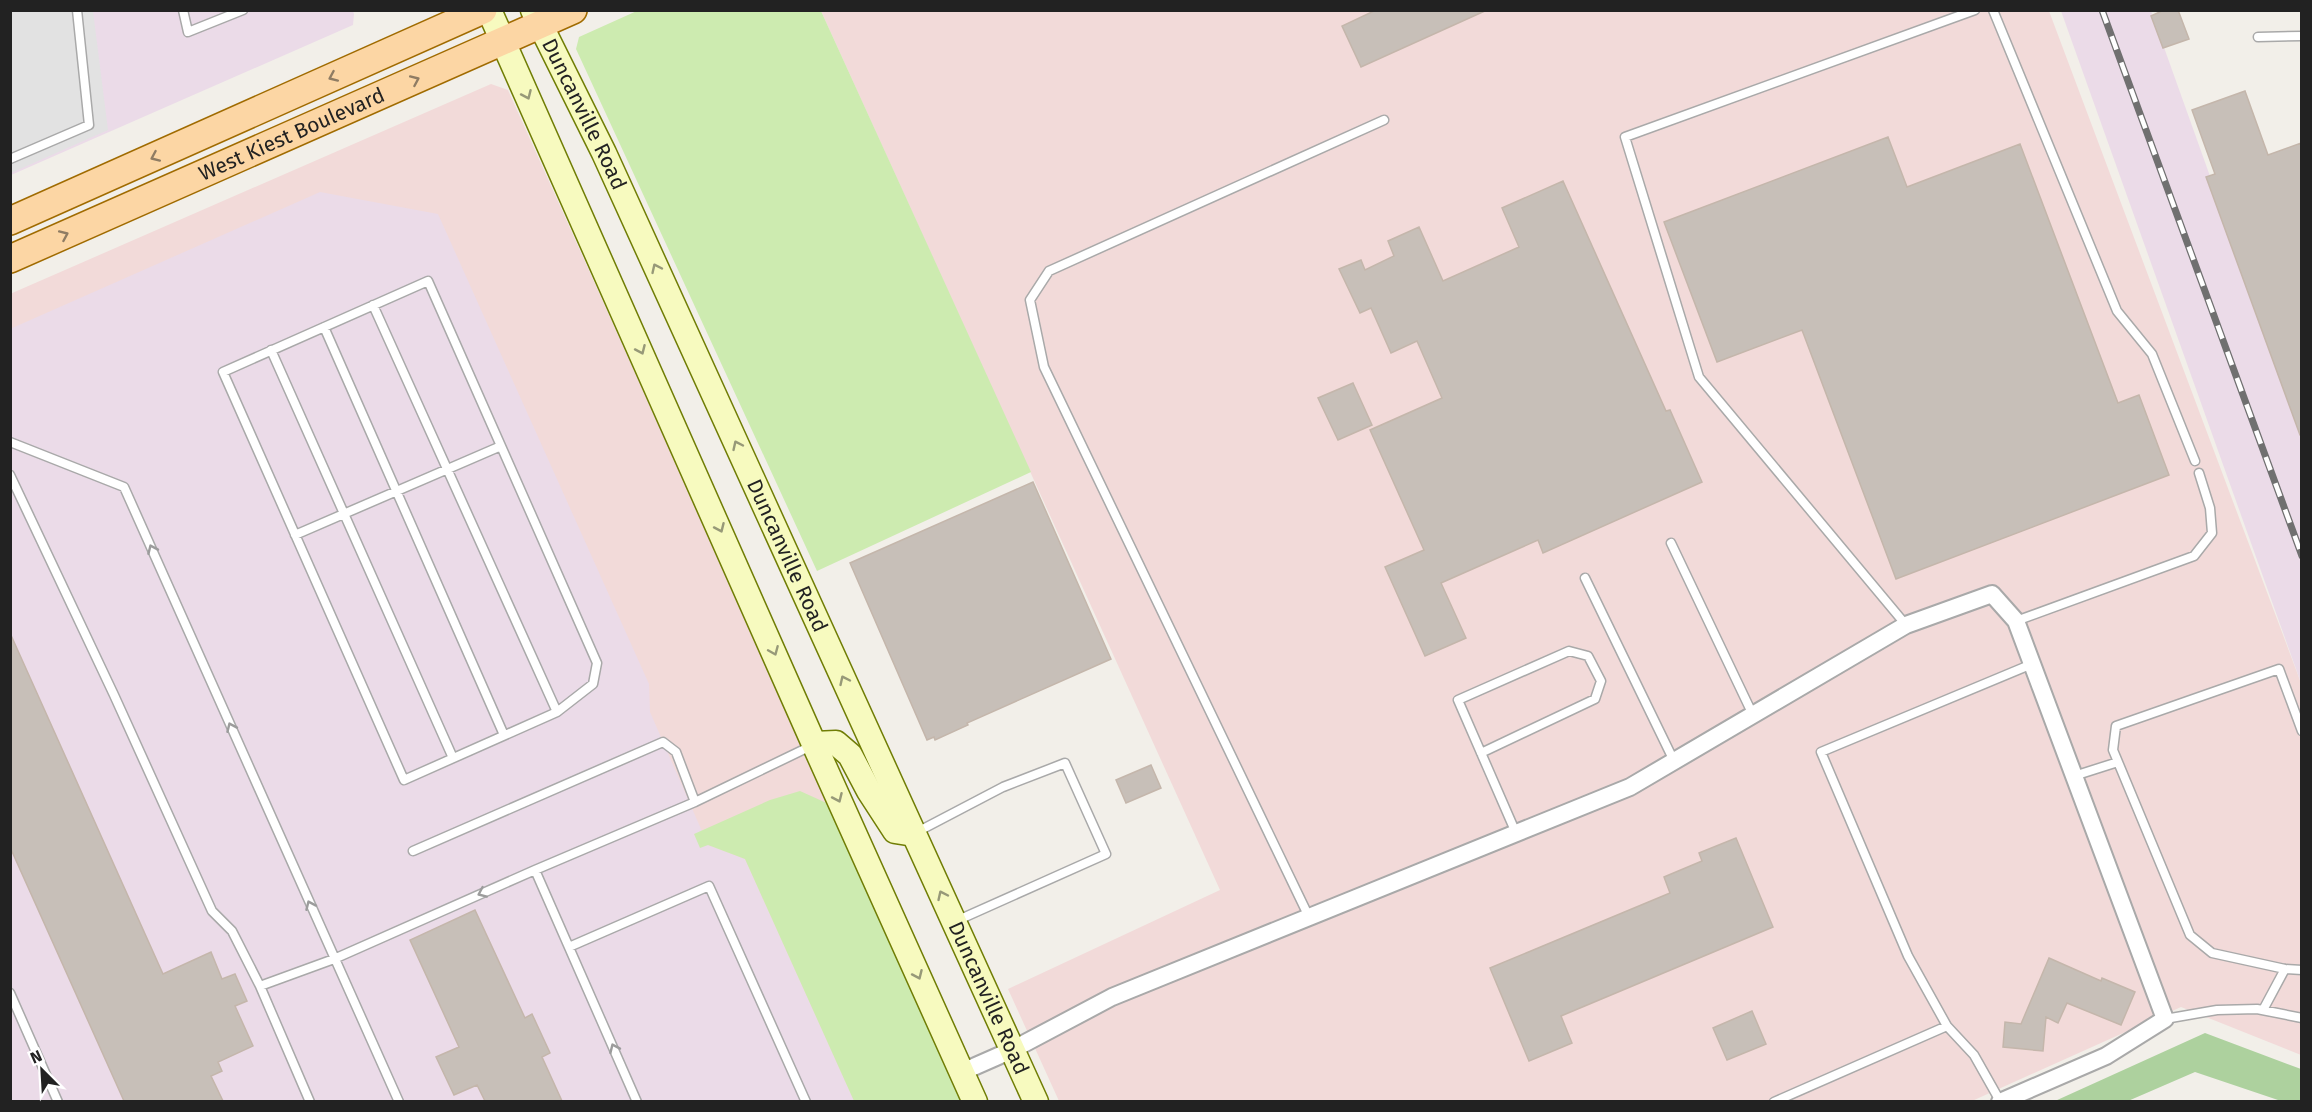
<svg xmlns="http://www.w3.org/2000/svg" width="2312" height="1112" font-family="'Fira Sans',sans-serif">
<style>
.commercial{fill:#f2dad9}
.industrial{fill:#ebdbe8}
.grass{fill:#cdebb0}
.forest{fill:#add19e}
.parking{fill:#e2e2e2}
.building{fill:#c7bfb8;stroke:#c4b6ab;stroke-width:1.5}
.lines{fill:none;stroke-linecap:round;stroke-linejoin:round}
.service-casing{stroke:#a9a9a9;stroke-width:11}
.minor-casing{stroke:#a9a9a9;stroke-width:20}
.secondary-casing{stroke:#707d05;stroke-width:27}
.primary-casing{stroke:#a06b00;stroke-width:30}
.service{stroke:#fff;stroke-width:8}
.minor{stroke:#fff;stroke-width:16}
.secondary{stroke:#f7fabf;stroke-width:24}
.primary{stroke:#fcd6a4;stroke-width:27}
.rail-casing{stroke:#707070;stroke-width:7}
.rail{stroke:#fff;stroke-width:4.5;stroke-dasharray:14;stroke-linecap:butt}
.oneway{stroke:#8f7c63}
.oneway2{stroke:#979978}
.oneway3{stroke:#9c9c9c}
.labels{text-anchor:middle;stroke-width:5;stroke-linejoin:round;paint-order:stroke}
.street-label{font-size:21px;fill:#222;stroke:#fff}
</style>
<rect width="100%" height="100%" fill="#f2efe9"/>
<path class="commercial" d="M821,11H2049L2301,683V1055L2181,1007L1972,1101H1059L1008,989L1220,890Z
M491,84L508,90L962,1101H11L10,294Z"/>
<path class="industrial" d="M11,11H353L354,14L353,25L11,175Z
M2061,11H2151L2301,431V683Z
M320,192L438,214L649,684L650,712L708,845L745,859L854,1101H11L10,329Z"/>
<path class="grass" d="M639,10L821,11L1031,472L817,571L576,49L579,37Z
M800,791L831,805L965,1101H854L745,859L708,845L700,848L694,834L770,800Z"/>
<path class="forest" d="M2205,1033L2301,1069V1101H2281L2195,1072L2128,1101H2055Z"/>
<path class="parking" d="M11,11H93L108,130L11,173Z"/>
<path class="building" d="M1376,10H1487L1361,67L1342,26Z
M2164,10H2178L2189,39L2163,48L2151,16Z
M2245,91L2268,155L2301,143V435H2300L2206,177L2215,174L2192,110Z
M1888,137L1907,187L2020,144L2118,403L2139,395L2169,475L1896,579L1802,330L1717,362L1664,222Z
M1563,181L1666,411L1670,410L1702,482L1543,553L1538,540L1441,583L1466,638L1425,656L1385,567L1424,550L1370,430L1442,398L1417,341L1391,353L1371,308L1360,313L1339,269L1361,260L1365,270L1394,256L1388,241L1419,227L1443,281L1519,247L1502,208Z
M1353,383L1372,425L1338,440L1318,398Z
M1033,482L1111,659L967,723L968,725L935,740L934,737L927,740L850,563Z
M10,633L163,974L211,952L222,979L235,974L247,1001L235,1006L253,1046L218,1062L222,1071L211,1076L223,1101H124L10,847Z
M1151,765L1161,788L1126,803L1116,780Z
M1736,838L1773,927L1561,1016L1572,1043L1529,1061L1490,968L1670,893L1664,877L1702,861L1699,853Z
M475,910L525,1018L532,1014L550,1053L542,1057L562,1101H485L477,1085L454,1095L436,1057L459,1047L410,940Z
M2049,958L2101,981L2102,978L2135,992L2121,1025L2067,1003L2058,1023L2046,1017L2043,1051L2003,1047L2005,1022L2021,1024Z
M1752,1011L1766,1044L1727,1060L1713,1028Z"/>
<g class="lines">
<g class="service-casing">
<path id="service" d="M183,10L188,32L243,10
M1993,10L2117,311L2152,354L2195,461
M2258,37L2302,36
M10,159L89,125L77,10
M428,281L597,663L593,684L557,712L404,780L223,372Z
M373,305L557,712
M324,327L504,735
M271,350L453,758
M10,442L124,487L399,1102
M10,475L114,695L212,911L232,931L260,986L334,959L535,870L695,802
M295,535L501,446
M1671,543L1753,715
M1585,578L1674,761
M2016,621L2194,556L2212,533L2210,508L2199,473
M1906,625L1699,377L1625,137L1975,10
M2302,731L2279,669L2116,726L2113,750L2190,935L2212,953L2285,969L2302,970
M1481,753L1595,699L1601,681L1588,656L1569,651L1458,700L1516,833
M2074,776L2118,762
M917,832L1003,787L1065,763L1106,854L956,921
M413,851L663,742L676,752L695,802L811,746
M535,870L637,1102
M1309,917L1044,367L1030,300L1049,271L1384,120
M569,947L709,886L806,1102
M260,986L310,1102
M10,993L58,1102
M2263,1010L2285,969
M2165,1019L2217,1010L2257,1009L2302,1018
M1947,1026L1908,956L1821,752L2032,664
M1774,1102L1947,1026L1974,1055L2000,1101"/>
</g>
<g class="minor-casing">
<path id="minor" d="M962,1072L1012,1050L1112,997L1630,787L1906,625L1992,594L2016,621L2165,1019L2106,1056L2000,1102"/>
</g>
<g class="secondary-casing">
<g id="secondary">
<path d="M489,10L814,744L975,1102"/>
<path id="s1" d="M533,10L604,153L1036,1102"/>
<path d="M814,744L836,743L850,755L869,791L895,831L914,834"/>
</g>
</g>
<g class="primary-casing">
<g id="primary">
<path d="M10,221L483,10"/>
<path id="s2" d="M10,259L573,10"/>
</g>
</g>
<use href="#service" class="service"/>
<use href="#minor" class="minor"/>
<use href="#secondary" class="secondary"/>
<use href="#primary" class="primary"/>
<g class="rail-casing">
<path id="rail" d="M2102,10L2302,556"/>
</g>
<use href="#rail" class="rail"/>
</g>
<defs><path id="oneway-chevron" d="M-2-3.5L2.5 0L-2 3.5" fill="none" stroke-width="1.6" stroke-linecap="round" stroke-linejoin="round" transform="scale(1.5)"/></defs>
<g class="oneway">
<use href="#oneway-chevron" transform="translate(333 77) rotate(156)"/>
<use href="#oneway-chevron" transform="translate(415 80) rotate(-24)"/>
<use href="#oneway-chevron" transform="translate(155 157) rotate(156)"/>
<use href="#oneway-chevron" transform="translate(64 235) rotate(-24)"/>
</g>
<g class="oneway2">
<use href="#oneway-chevron" transform="translate(527 95) rotate(66)"/>
<use href="#oneway-chevron" transform="translate(656 268) rotate(-115)"/>
<use href="#oneway-chevron" transform="translate(641 350) rotate(66)"/>
<use href="#oneway-chevron" transform="translate(737 445) rotate(-115)"/>
<use href="#oneway-chevron" transform="translate(720 528) rotate(66)"/>
<use href="#oneway-chevron" transform="translate(774 651) rotate(67)"/>
<use href="#oneway-chevron" transform="translate(844 680) rotate(-115)"/>
<use href="#oneway-chevron" transform="translate(838 798) rotate(66)"/>
<use href="#oneway-chevron" transform="translate(942 895) rotate(-115)"/>
<use href="#oneway-chevron" transform="translate(918 975) rotate(66)"/>
</g>
<g class="oneway3">
<use href="#oneway-chevron" transform="translate(152 549) rotate(-114)"/>
<use href="#oneway-chevron" transform="translate(231 727) rotate(-114)"/>
<use href="#oneway-chevron" transform="translate(482 893) rotate(156)"/>
<use href="#oneway-chevron" transform="translate(310 905) rotate(-114)"/>
<use href="#oneway-chevron" transform="translate(614 1048) rotate(-114)"/>
</g>
<g class="labels">
<g class="street-label">
<text dy="7" stroke="none"><textPath href="#s1" startOffset="116">Duncanville Road</textPath></text>
<text dy="7" stroke="none"><textPath href="#s2" startOffset="308">West Kiest Boulevard</textPath></text>
<text dy="7" stroke="none"><textPath href="#s1" startOffset="602">Duncanville Road</textPath></text>
<text dy="7" stroke="none"><textPath href="#s1" startOffset="1088">Duncanville Road</textPath></text>
</g>
</g>
<rect width="2312" height="1112" fill="none" stroke="#222222" stroke-width="24"/>
<g transform="translate(42 1070) rotate(336)" stroke="#ffffff" stroke-width="4.5" paint-order="stroke">
<path d="M0-4.5L10 22L0 15L-10 22Z" fill="#222222"/>
<text y="-9" font-size="16" font-weight="bold" text-anchor="middle" fill="#222222">N</text>
</g>
</svg>
